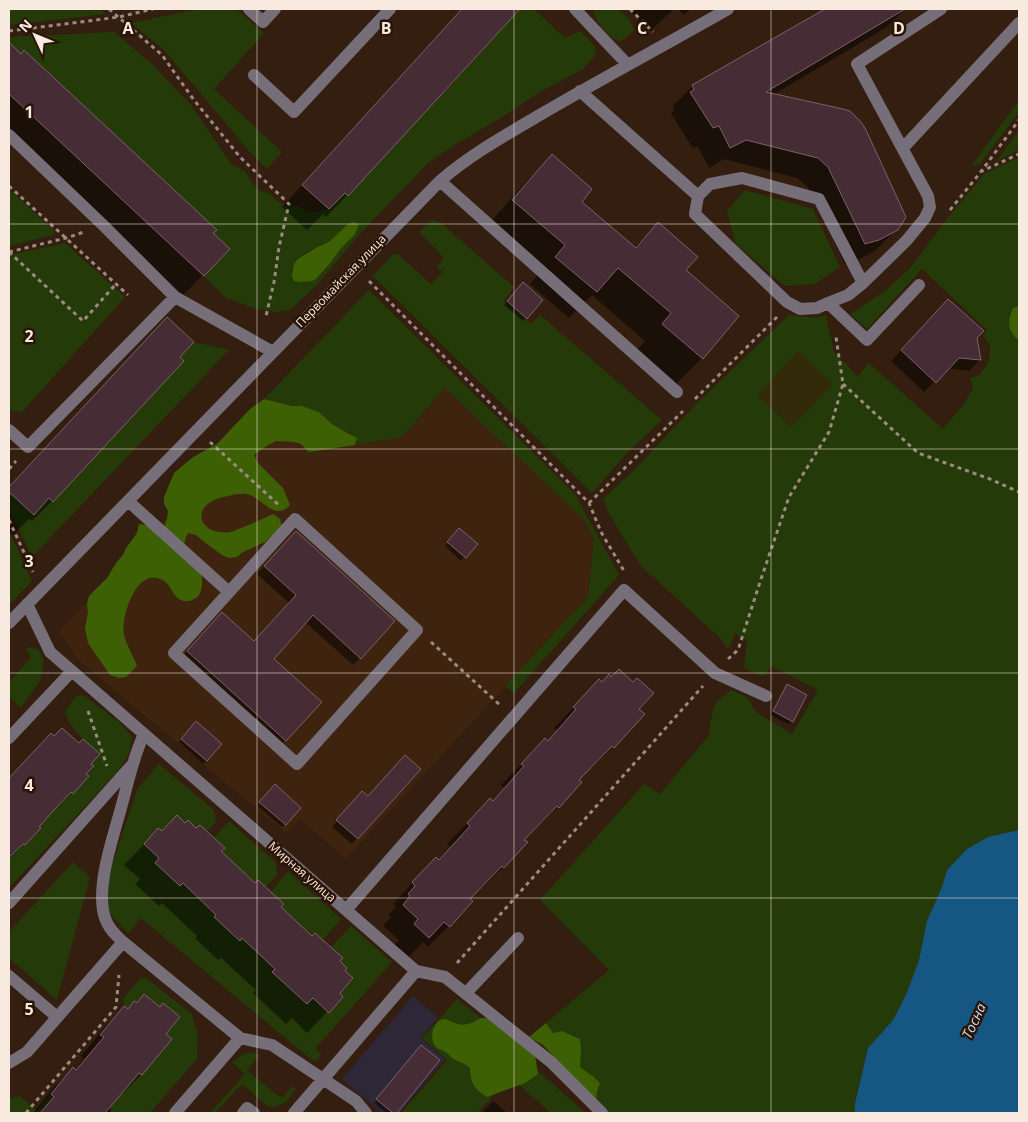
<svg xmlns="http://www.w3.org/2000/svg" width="1028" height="1122" font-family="'Open Sans',sans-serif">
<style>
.built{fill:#3e230f}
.industrial{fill:#2e2737}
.green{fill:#253a09;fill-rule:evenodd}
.forest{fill:#3c6003}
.sand{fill:#332a09}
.water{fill:#155682}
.shadow{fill:#0007}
.building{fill:#462c35;stroke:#7e606a}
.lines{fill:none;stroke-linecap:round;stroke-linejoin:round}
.path{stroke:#9d8b7f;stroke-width:3;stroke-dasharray:4 4;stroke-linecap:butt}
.minor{stroke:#766e78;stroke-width:12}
.grid{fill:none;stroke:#f9eae0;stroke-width:1;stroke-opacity:0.55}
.labels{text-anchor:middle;stroke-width:5;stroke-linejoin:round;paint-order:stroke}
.street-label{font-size:12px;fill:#f9eae0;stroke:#291406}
.water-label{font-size:14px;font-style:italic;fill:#cbdeee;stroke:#291406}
.grid-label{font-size:16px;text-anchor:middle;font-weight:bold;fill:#f9eae0;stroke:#291406;stroke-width:5;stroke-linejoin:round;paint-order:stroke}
</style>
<rect width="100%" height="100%" fill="#331e0f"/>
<path class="built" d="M445,388L540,476L584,520L594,538L588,597L346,859L300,819L286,833L76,658L59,631L273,407L402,437Z"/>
<path class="industrial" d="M413,996L438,1018L420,1038L445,1059L399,1113H382L342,1079Z"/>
<path class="green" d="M9,9H100L106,14L9,25Z
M198,9H236L264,33L214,89L282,152L267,169L249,151L164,50L131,23Z
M520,9H534L565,38L580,31L587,37L596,48L594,57L583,69L540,92L504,116L456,144L428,163L358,236L317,285L290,310L275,312L254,308L226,298L204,276L213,233L216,230L24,50L21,54L9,42V37L114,32L152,64L191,105L232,165L245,171L251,181L259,190L269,193L277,201L286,206H298L309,212L329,209L345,193L348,196L381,160L393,140L397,143L429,107L440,88L445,92ZM330,241L342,247L332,261L316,279L294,264C300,257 310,249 319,246C323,244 326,244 330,241Z
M593,9H618L629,19L634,30L626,38L619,41C609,38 594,20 593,9Z
M1019,100V112L980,164L972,165Z
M1019,130V150L997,161Z
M1019,157V306L1013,309C1007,322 1007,331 1019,341V830L988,837L947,870L919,961L906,995L893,1020L868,1048L855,1102V1113H607L596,1102L597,1092L600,1083L594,1077L580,1067V1039L562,1031L553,1033L546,1023L609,970L540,900L644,784L660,794L709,735L710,723L715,703L731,690L747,697L757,713L792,734L818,690L771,666L766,675L761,676L744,668L747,641L735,633L730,647L727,648L720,638L640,565L607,510L603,499L636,468L695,405L789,315L817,318L826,315L834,352L852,370L857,377L869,363L943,429L962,406L973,389L970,378L978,376L987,365L990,356V345L983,335L987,330L922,269L867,329L850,314L886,290L911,267L951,214L984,174Z
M9,189L54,231L53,235L9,246Z
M745,190L813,209L840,267L815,284L785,286L736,244L727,211Z
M432,220L441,223L514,287L504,301L531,324L540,315L662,420L628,452L592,493L373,276L393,254H398L431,284L443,272L437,267L444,258L419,232Z
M65,243L125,297L22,412L9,410V255Z
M369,290L575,494L619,575L514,693L505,686L588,597L594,538L584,520L445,388L402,437L355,445L357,438L347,433L332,424L319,412L302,406H292L264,399Z
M194,342L229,350L32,557L12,515L9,510V492L34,515L49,499L53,502Z
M9,531L32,581L9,605Z
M31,647L39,650L44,660L40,681L21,708L9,697V682L31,658L25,648Z
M82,694L120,723L132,737L129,754L118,771L9,888V853L11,850L23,844L25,845L41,829L38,826L70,792L73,793L94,766L91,763L99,754C86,742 71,730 65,712L75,697Z
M159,764L214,810L216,821L207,832L196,828L188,820L185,823L177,816L162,831L158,828L144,844L159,858L155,863L180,886L183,883L192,891L194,889L219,912L215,917L240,941L242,938L250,946L253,943L307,1004L313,998L329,1013L343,997L340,993L353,978L345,971L347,968L340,961L342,958L331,947L351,926L392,962L316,1048L321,1055L317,1060H312L141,918L128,933L110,914L106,904L110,872L137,789Z
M229,821L276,863L277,875L266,887L258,880L256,883L247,875L244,877L228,862L230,859L221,851L224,848L214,838Z
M73,862L90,877L57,1000L9,958V932Z
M288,871L341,919L323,940L315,933L313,936L304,928L301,931L286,917L289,914L281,907L283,903L271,892Z
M140,978H146L192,1014L198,1036L197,1059L150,1113H109L112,1110L110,1108L136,1070L142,1075L172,1039L166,1034L180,1017L164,1003L160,1007L145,994L137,1003L134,1001L128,1009L124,1006L123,999Z
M457,999L527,1056L478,1113H401L447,1060L422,1038Z
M250,1052L260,1055L247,1070L277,1095L283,1097L292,1086L296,1089L285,1103L280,1105L273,1107L267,1106L242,1084L215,1113H210L245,1074L232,1062L244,1054Z
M534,1068L586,1113H551L512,1079Z
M51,1094L54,1097L46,1106L49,1109L45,1113H9V1099L20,1096L37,1111Z"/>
<path class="forest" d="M354,222L359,224L355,234L342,247L332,261L316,279L312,281L300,282L294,281L292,276L294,264L298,259L317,247L325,244L330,241L348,224Z
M1019,306V341C1007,331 1007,322 1013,308Z
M264,399L292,406H302L319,412L332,424L347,433L357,438L355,445L309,452L301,444L294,442L276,441L268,445L254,455L258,463L283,488L290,505C288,507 286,509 284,510C271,515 261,499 250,495C242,492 232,495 224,497C187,505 200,537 230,532C234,532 237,529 241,528C252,524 262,519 273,514L280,519L282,527L265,542L243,552L237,557L229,558L222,555L203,541L196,535L188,533C185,539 183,545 185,551C191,564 204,568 202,584C202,588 201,592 199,595C195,600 187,603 181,600C170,595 172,581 157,578C135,573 121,617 124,634C126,645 133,655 137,666L126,677L119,678L110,675L88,643L85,628L88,612L87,604L89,596L107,578L116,563L123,555L126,548L137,533L139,524L164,527L167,519L168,511L164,504V497L174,473L193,457L217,444L250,409Z
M481,1018H487L535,1055L538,1074L525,1083L487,1097C475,1090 470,1083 470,1068C465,1063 459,1062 453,1059C450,1056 448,1053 444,1051C442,1050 439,1049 437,1048C428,1040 432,1021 444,1019C448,1019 451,1022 455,1023C465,1027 472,1023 481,1018Z
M546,1023L553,1033L562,1031L580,1039L581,1049L580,1067L594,1077L600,1083L597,1092L596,1102L543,1045L529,1037Z"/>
<path class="sand" d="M798,351L833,384L791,427L757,395Z"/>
<path class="water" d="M1019,830V1113H855V1103L868,1048L893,1020L906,995L919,960L927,921L942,887L947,870L967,849L988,837Z"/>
<path class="shadow" d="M462,9H519L347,195L326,217L323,214L307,230L282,207Z
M629,9H674L650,31Z
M678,9H691L684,15Z
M827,9H905L887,27L773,95L897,229L876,250L858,260L845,264L808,187L797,178L724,159L709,168L698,146L693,148L671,114L674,110L673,106L693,86Z
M9,44L211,233L203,275L183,295L9,133Z
M552,156L580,202L634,248L658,224L702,358L675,385L636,351L645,341L592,295L569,318L530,284L539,273L486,227L525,183Z
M520,287L527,318L523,321L504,305Z
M938,311L976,338L980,360L969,371L948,368L924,392L891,361Z
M167,318L52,501L32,521L29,519L13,535L9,531V487L147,339Z
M456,533L476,544L461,561L445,546Z
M289,540L360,658L353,665L305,622L272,659L285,740L278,747L180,659L215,621L254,642L289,603L257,574Z
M599,681L643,714L592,768L591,766L578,780L580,782L558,807L537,827L536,826L523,840L503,867L483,887L481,886L469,899L472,901L449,926L428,947L423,942L408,958L394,945L399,940L383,926L391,917L388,915L396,907L393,904L416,879L438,860L450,847L447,844L490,800L492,802L504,788L501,785L545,740L547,742L557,730L554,728Z
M787,686L792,721L788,724L770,715L784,689Z
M193,726L221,744L203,764L179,742Z
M51,734L90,764L85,775L87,777L37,827L39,828L9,860V778Z
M419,769L352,844L332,827L356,799L367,798Z
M272,789L299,808L282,827L257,806Z
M158,830L161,833L220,851L338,961V993L341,997L307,1033L292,1018L286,1024L253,993L256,990L221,958L218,960L195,938L197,936L162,903L159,906L135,884L140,879L124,865Z
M134,1003L170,1039L141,1075L121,1095L119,1094L108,1108L111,1110L108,1113H33L52,1089L73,1069L74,1070L84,1058L81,1056L104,1028L124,1008L127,1010Z
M418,1050L439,1061L395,1113H386L374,1103Z
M493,1101L507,1113H482Z"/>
<path class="building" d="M462,9H520L348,196L345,193L329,209L302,185Z
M825,9H905L766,92L843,109L850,111L861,122L866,130L906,217L898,230L879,240L865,244L828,167L818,158L746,140L730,148L719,126L713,128L690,92L694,90L692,85Z
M9,42L21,54L24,50L217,230L213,233L230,249L204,276L9,94Z
M552,154L592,189L582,202L636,248L658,222L698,257L686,270L739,316L703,359L662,324L671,313L618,268L597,292L555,257L565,245L512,200Z
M523,282L543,300L527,319L507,301Z
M948,299L984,331L977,338L981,360L959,358L936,383L901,350Z
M167,317L194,342L180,357L184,361L53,502L49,498L34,515L9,492V487Z
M459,528L478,544L466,558L447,542Z
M296,531L395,621L361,659L313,615L274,659L322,702L286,741L187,651L222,612L254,641L296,595L264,566Z
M619,669L633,682L637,678L654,693L639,709L645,714L614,748L612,746L579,780L582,782L559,808L557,806L524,840L528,842L504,868L502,866L470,899L473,901L450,927L444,922L429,938L414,924L418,919L403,905L410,896L408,894L415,886L412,882L436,857L439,860L470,826L467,823L490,798L493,801L524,766L521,764L545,738L548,741L576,709L573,707L599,679L602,682L609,674L611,677Z
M787,684L807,695L793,722L773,711Z
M196,721L222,744L207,761L181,739Z
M62,728L79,743L83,739L100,754L91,764L94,766L86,774L89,776L73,794L71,792L54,810L39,827L41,828L25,845L23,844L9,858V778L51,733L54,736Z
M405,755L421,769L358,839L336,820L362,791L368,796Z
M275,784L301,808L286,825L259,802Z
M177,815L185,823L188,820L196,828L200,825L225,848L221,851L255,883L258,880L284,904L281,907L312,936L315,933L343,958L340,961L347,968L345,971L353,978L340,993L343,997L329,1013L313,998L307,1004L272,972L275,969L242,938L240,941L214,917L216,915L183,883L180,886L155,863L159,858L144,844L158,828L162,831Z
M144,994L160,1007L163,1003L180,1017L166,1034L172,1039L142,1075L139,1073L105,1113H40L54,1097L51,1094L73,1067L76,1070L104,1037L100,1035L124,1006L128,1009L134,1001L137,1003Z
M421,1045L440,1060L397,1113H393L376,1099Z"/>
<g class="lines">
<path class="path" d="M109,9L162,55L194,100L240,157L289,204L279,247L274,282L266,316
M630,9L653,32
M9,31L119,17L153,9
M980,172L1019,154
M9,186L128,295
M950,210L980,173L1019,120
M9,252L83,321L116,284
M9,252L66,238L84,232
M369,281L589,503L601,532L624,571
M843,384L918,453L990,479L1019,492
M695,399L777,317
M210,442L281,507
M9,469L16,461
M589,503L683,411
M9,520L33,572
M431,642L500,705
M728,659L738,650L760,582L789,497L829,432L843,384L836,337
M88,711L107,766
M457,963L703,686
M26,1113L116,1007L119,975"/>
<path class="minor" d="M249,9L263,22L275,9
M575,9L628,65
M254,75L294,112L390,9
M580,91L698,196L695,214L787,302L800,309L817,308L828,303L867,340L919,285
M9,135L103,225L175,297L273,352
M903,148L1019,23
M440,181L677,392
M698,196L710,184L742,178L819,199L863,283
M828,303L848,295L863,283L907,240L925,218L930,207L928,196L857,64L941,9
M9,430L28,447L175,297
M128,501L229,592
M295,519L417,630L297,764L174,653Z
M27,604L50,652L416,971L445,977L551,1062L602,1113
M9,623L440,181C470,155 504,136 538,116C601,79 665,45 728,9
M144,734C133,757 128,783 121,808C113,838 98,880 103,910C105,924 113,933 123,942L240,1038L272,1045L356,1101L366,1113
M9,738L72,671
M9,903L131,766
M346,910L624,590L715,673L766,696
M9,976L57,1017
M466,993L518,938
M9,1063L27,1052L123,942
M175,1113L240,1038
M243,1113L247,1108L254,1113
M294,1113L416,971"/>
</g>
<path class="grid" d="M257,9V1113M514,9V1113M771,9V1113M9,224H1019M9,449H1019M9,673H1019M9,898H1019"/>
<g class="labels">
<g class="street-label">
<text transform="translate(341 281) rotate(-46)" y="4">Первомайская улица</text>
<text transform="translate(302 872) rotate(41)" y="4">Мирная улица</text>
</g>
<g class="water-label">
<text transform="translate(974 1021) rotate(-65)" y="5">Тосна</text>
</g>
</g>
<g class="grid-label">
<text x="128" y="34">A</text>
<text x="386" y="34">B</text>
<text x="642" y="34">C</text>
<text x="899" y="34">D</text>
<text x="29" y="118">1</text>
<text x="29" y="342">2</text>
<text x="29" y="567">3</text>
<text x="29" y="791">4</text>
<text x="29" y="1015">5</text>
</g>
<rect width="1028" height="1122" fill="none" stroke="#f9eae0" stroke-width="20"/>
<g transform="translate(35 35) rotate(314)" stroke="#291406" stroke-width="4" paint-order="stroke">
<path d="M0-4L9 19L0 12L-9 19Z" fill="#f9eae0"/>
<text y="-8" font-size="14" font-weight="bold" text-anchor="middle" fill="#f9eae0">N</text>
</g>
</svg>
